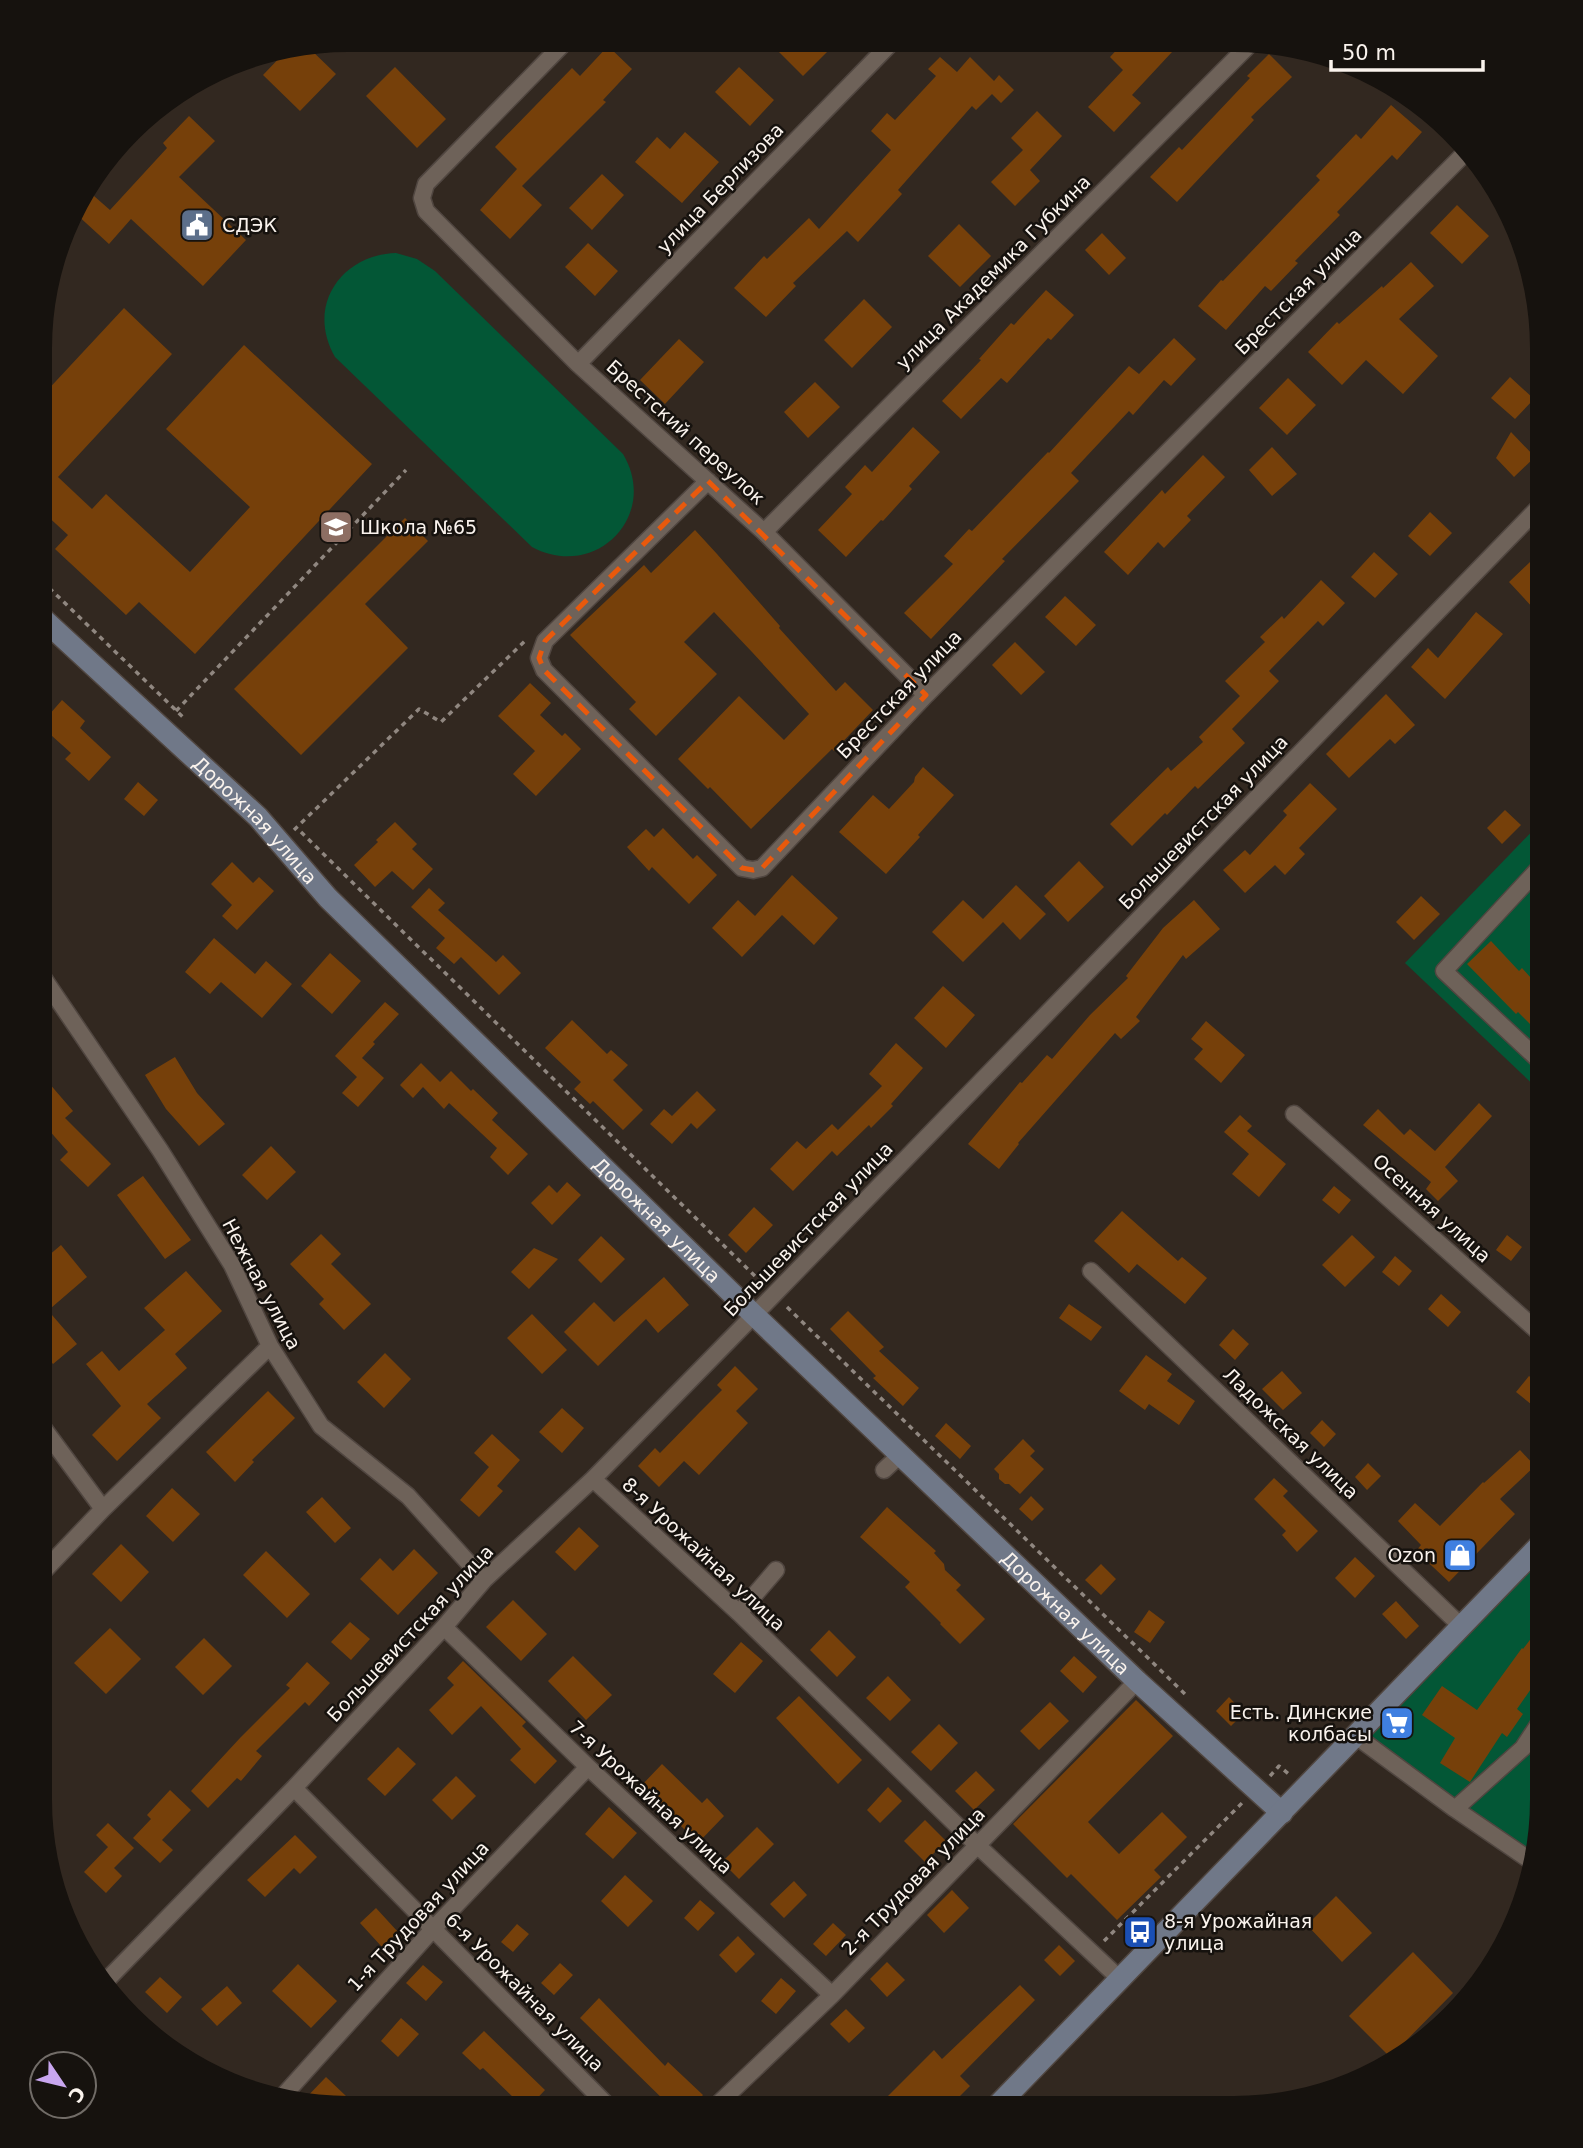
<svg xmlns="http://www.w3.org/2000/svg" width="1583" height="2148" font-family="'DejaVu Sans',sans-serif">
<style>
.green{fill:#035736}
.building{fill:#76400a}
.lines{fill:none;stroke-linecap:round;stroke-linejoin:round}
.street-casing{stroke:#504640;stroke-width:19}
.secondary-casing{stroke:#504640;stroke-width:24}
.path{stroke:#908780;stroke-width:3.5;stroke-dasharray:5 5;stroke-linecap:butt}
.street{stroke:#6e6259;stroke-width:16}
.secondary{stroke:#707888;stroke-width:21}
.marked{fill:none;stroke:#e8590c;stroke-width:5;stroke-dasharray:14 9;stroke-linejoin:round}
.labels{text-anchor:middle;stroke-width:5;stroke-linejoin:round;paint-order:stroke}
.street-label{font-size:19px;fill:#faf3ed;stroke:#16120e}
.poi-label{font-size:19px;fill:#faf3ed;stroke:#16120e;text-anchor:start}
</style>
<rect width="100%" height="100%" fill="#322820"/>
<path class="green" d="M396,253L417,259L435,271L623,454C660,516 595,581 532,547L335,357C306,307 340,255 396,253Z
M1543,820L1542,1093L1405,963Z
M1542,1543V1820L1534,1863L1356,1736Z"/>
<path class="building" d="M768,41L819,42L828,51L803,76Z
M1123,43H1162L1172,52L1132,95L1141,103L1114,132L1088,107L1123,70L1110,57Z
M608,46L632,69L603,100L606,102L522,186L542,205L510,239L480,210L517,169L495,147L572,68L580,76Z
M308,47L336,74L300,111L263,75L286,51Z
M1269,54L1292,77L1251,117L1254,120L1177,202L1150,177L1179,147L1182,150L1250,78L1247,76Z
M940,57L957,72L970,57L994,81L999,75L1014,90L1001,103L992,94L976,110L972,106L898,190L902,194L858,242L847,231L793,283L796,286L766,317L734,288L764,256L767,259L809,218L819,229L891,150L871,131L887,113L895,120L936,76L928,69Z
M395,67L446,119L417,148L366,96Z
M739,67L774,100L750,126L715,92Z
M1391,105L1422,132L1397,160L1392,155L1337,212L1340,215L1295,261L1298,263L1271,291L1265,286L1226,330L1198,306L1221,280L1223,281L1320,180L1316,176L1356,134L1361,139Z
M1037,111L1062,136L1030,170L1040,181L1015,206L991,182L1023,150L1011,138Z
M189,116L215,141L179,177L246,240L203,286L131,219L109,244L75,213L81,195L86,189L110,210L167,148L163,143Z
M685,132L719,162L682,203L635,162L657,137L670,149Z
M602,174L624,195L592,230L569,208Z
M1457,205L1489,236L1462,264L1430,233Z
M959,224L991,256L960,287L928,256Z
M1102,233L1126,258L1109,275L1085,250Z
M588,243L618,271L595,296L565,267Z
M1411,262L1434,286L1399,319L1438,356L1403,394L1366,360L1342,385L1308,352L1337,322L1339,324L1382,286L1383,288Z
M1046,290L1074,315L1051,340L1048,338L1007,383L1001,378L961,419L942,401L981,360L979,359L1011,323L1014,325Z
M864,299L892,327L852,368L824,340Z
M124,308L172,354L58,477L92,509L106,494L190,572L250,507L166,429L244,345L372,464L195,654L139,602L126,615L55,549L68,535L43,512V395Z
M1174,338L1196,359L1171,386L1164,380L1133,415L1129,411L1071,473L1079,481L1002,559L1005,561L931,639L904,613L953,564L944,556L969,529L972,531L1048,452L1049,453L1129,366L1139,374Z
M679,339L704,362L665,404L640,380Z
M1510,377L1534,399L1515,419L1491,398Z
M1288,378L1316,405L1287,435L1259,408Z
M815,382L840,407L808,438L784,412Z
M913,427L940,452L909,486L912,489L883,521L881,520L846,557L818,530L852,494L845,487L865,465L872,472Z
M1511,432L1535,457L1514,477L1496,458Z
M1272,447L1297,474L1272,496L1249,470Z
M1203,455L1225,477L1187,516L1191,520L1164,548L1158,542L1128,575L1104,552L1162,490L1165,494Z
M1430,512L1452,533L1430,556L1408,536Z
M405,518L428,541L365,604L408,648L301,755L234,689Z
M695,530L717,554L780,626L779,628L836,691L845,682L873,710L834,751L832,749L751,829L710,787L708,789L678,759L739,696L784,740L809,714L752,652L714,612L684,642L717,674L656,736L629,709L636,702L570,635L644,565L651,573Z
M1374,552L1398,574L1375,598L1351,577Z
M1530,562L1543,575V601L1534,609L1509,582Z
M1321,580L1345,603L1323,626L1318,621L1269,671L1279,681L1232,729L1245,743L1198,789L1195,786L1167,815L1165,813L1132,846L1110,824L1168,767L1171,771L1203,742L1199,737L1240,696L1225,681L1265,642L1260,637L1282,616L1284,619Z
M1065,596L1096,625L1076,646L1045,617Z
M1476,612L1503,634L1445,699L1411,667L1428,648L1438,658Z
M1015,642L1045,672L1021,695L992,665Z
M530,683L551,703L540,715L562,736L565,733L581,749L536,796L513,774L535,751L498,716Z
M1386,694L1415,725L1395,744L1390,739L1349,778L1326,754Z
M62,700L85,721L80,728L111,757L89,781L65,759L71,753L42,727V723Z
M923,767L954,795L918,835L920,837L886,874L839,832L873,795L889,809L914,782L915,777Z
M138,782L158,800L144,816L124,799Z
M1310,783L1337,809L1299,848L1305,854L1285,875L1275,865L1245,893L1223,870L1245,850L1250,855L1287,815L1283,811Z
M1505,810L1521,825L1502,844L1487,828Z
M395,822L417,844L412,849L433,869L413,890L392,871L375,887L354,865L378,842L376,840Z
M663,828L693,859L697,855L717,875L689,904L652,867L649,871L627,847L646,829L654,837Z
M1079,861L1104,887L1068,922L1044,896Z
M232,862L253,883L259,877L274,891L237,930L222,916L232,905L211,884Z
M792,875L838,918L814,945L782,915L742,957L712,928L738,900L755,916Z
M1016,885L1046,914L1020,940L1003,922L963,962L932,932L963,900L983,919Z
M429,888L445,903L438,910L496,962L503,955L521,973L499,995L461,957L454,964L436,948L445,938L411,907Z
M1421,896L1440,914L1414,940L1396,922Z
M1194,900L1220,929L1186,959L1183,955L1136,1017L1140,1021L1121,1039L1115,1033L1018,1143L1019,1144L999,1169L968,1144L1020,1082L1022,1083L1047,1055L1052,1059L1090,1015L1128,978L1126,976L1163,928Z
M214,938L255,974L266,961L292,984L262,1018L221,982L210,994L185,972Z
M1491,941L1519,971L1522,968L1542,990V1036L1518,1012L1516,1014L1467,964Z
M330,953L361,981L332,1014L301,986Z
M943,986L975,1015L946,1048L914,1018Z
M385,1002L399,1014L373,1042L375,1044L362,1058L384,1078L358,1107L342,1093L357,1077L335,1056Z
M572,1020L607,1054L611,1050L628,1065L613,1080L643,1110L623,1130L593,1101L590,1104L574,1089L581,1082L545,1048Z
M1206,1021L1245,1055L1221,1083L1194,1059L1203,1049L1191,1039Z
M896,1043L923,1068L891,1104L893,1106L871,1128L869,1125L837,1156L832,1151L793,1191L770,1169L797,1141L806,1149L832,1124L838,1130L882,1086L869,1074Z
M175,1057L197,1093L225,1124L199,1146L166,1109L145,1075Z
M421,1063L440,1082L451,1071L471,1091L473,1089L498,1113L492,1120L528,1154L508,1175L490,1157L497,1148L449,1103L444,1109L423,1087L413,1098L400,1085Z
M42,1075L73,1111L65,1118L111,1164L88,1187L60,1160L68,1152L41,1121Z
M697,1091L716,1110L697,1129L691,1123L672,1144L650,1124L664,1109L672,1116Z
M1479,1103L1492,1116L1445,1167L1458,1181L1438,1201L1426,1189L1431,1182L1363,1125L1378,1109L1404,1135L1410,1129L1435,1151Z
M1240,1115L1252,1126L1247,1131L1286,1164L1259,1197L1232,1174L1249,1154L1224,1132Z
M271,1146L296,1172L267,1200L242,1175Z
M143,1176L191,1240L165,1259L117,1195Z
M567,1182L581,1195L552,1225L531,1203L549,1185L557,1193Z
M1334,1186L1351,1200L1339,1214L1322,1200Z
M754,1207L773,1225L746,1253L728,1235Z
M1122,1211L1178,1261L1182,1257L1207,1278L1185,1304L1137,1264L1129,1273L1094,1241Z
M321,1234L341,1254L331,1264L371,1304L344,1330L319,1304L324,1299L290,1264Z
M1352,1235L1375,1257L1345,1287L1322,1265Z
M1507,1235L1522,1247L1511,1261L1496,1250Z
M601,1236L625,1259L601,1283L578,1260Z
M61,1245L87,1277L51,1308L41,1296V1262Z
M534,1248L558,1259L529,1289L511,1272Z
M1395,1256L1412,1271L1399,1286L1382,1272Z
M186,1271L222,1311L175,1354L187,1368L147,1404L161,1418L117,1461L92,1435L121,1406L86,1364L102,1351L119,1371L165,1330L144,1308Z
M664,1277L689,1305L658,1333L646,1319L598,1366L564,1332L594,1302L614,1322Z
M1441,1294L1461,1312L1448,1327L1428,1309Z
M1069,1304L1102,1327L1091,1341L1059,1318Z
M848,1311L884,1347L879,1351L919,1388L903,1406L873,1378L876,1376L830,1329Z
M532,1314L567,1350L542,1374L507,1338Z
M52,1315L77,1344L53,1364L41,1350V1324Z
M1233,1329L1249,1344L1235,1360L1219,1345Z
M385,1353L411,1379L384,1408L357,1382Z
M1146,1355L1172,1374L1167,1381L1195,1401L1179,1425L1149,1404L1145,1410L1119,1391Z
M735,1366L758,1389L736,1411L748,1423L699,1475L684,1461L659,1487L638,1466L655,1448L660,1453L699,1413L722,1390L717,1385Z
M1282,1371L1302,1393L1283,1410L1262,1389Z
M1529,1376L1542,1387V1413L1516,1392Z
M268,1391L295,1418L252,1460L254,1462L235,1482L206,1452Z
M562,1408L584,1428L562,1453L539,1432Z
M1322,1420L1336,1434L1324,1447L1310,1433Z
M946,1423L971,1446L960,1459L935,1436Z
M492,1434L520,1460L497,1486L503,1491L479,1517L460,1500L489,1467L474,1453Z
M1023,1439L1035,1451L1030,1456L1044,1469L1020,1494L1009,1484H1005L999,1479V1474L994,1469Z
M1520,1450L1535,1466L1500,1499L1515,1514L1449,1582L1416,1551L1421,1545L1398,1521L1415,1503L1440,1526L1483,1482L1484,1483Z
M1368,1463L1381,1476L1367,1490L1355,1477Z
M1274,1478L1288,1491L1283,1496L1318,1531L1297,1552L1282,1535L1286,1531L1254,1499Z
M172,1488L200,1514L173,1542L146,1516Z
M1031,1496L1044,1509L1032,1521L1019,1509Z
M322,1497L351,1528L335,1543L306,1512Z
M887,1507L936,1551L934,1553L944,1564L945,1570L961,1585L956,1590L985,1619L960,1644L940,1624L941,1623L905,1587L910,1582L860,1537Z
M579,1527L599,1546L575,1571L555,1552Z
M121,1544L149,1572L121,1602L92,1574Z
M414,1549L438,1573L398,1615L360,1579L380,1558L393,1571Z
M266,1551L310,1594L287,1618L243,1575Z
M1355,1557L1375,1576L1355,1598L1335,1578Z
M1101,1564L1116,1579L1101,1595L1085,1580Z
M513,1600L547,1634L521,1661L486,1627Z
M1396,1601L1419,1626L1406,1639L1382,1614Z
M1149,1610L1165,1622L1150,1643L1134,1632Z
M350,1622L370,1639L351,1660L331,1642Z
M1542,1624V1673L1517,1709L1523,1714L1507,1737L1502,1733L1470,1782L1440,1763L1455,1738L1422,1715L1442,1686L1477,1710L1522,1648L1523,1649Z
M110,1628L141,1659L106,1694L74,1663Z
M829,1630L856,1657L837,1677L810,1650Z
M204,1638L232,1666L203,1695L175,1667Z
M741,1642L763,1661L735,1693L713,1674Z
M573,1656L612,1695L586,1720L548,1681Z
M1074,1656L1097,1677L1083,1693L1060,1671Z
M463,1661L526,1722L522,1726L557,1761L535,1784L510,1760L521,1749L481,1706L452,1735L429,1710L454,1685L447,1678Z
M307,1662L330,1683L309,1706L305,1702L256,1751L262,1756L241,1781L237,1778L208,1808L191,1791L240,1738L290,1688L286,1685Z
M888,1676L911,1700L890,1721L866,1698Z
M799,1696L862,1760L838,1784L776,1718Z
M1229,1697L1244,1713L1231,1726L1216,1711Z
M1136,1700L1173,1736L1088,1822L1119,1854L1162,1812L1187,1837L1154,1870L1161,1877L1117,1920L1071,1874L1067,1878L1013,1824Z
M1050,1702L1069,1721L1039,1750L1020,1731Z
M939,1724L958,1743L931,1771L911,1752Z
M398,1747L416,1764L385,1796L367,1779Z
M662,1764L702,1803L707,1798L724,1816L698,1843L641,1786Z
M976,1771L995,1790L974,1810L955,1791Z
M456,1776L476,1796L452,1820L432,1800Z
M888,1787L902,1801L880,1823L867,1810Z
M170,1790L191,1810L162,1840L173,1850L160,1863L133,1838L151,1819L147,1815Z
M609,1807L637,1833L613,1859L585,1834Z
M925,1820L946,1841L925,1862L904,1841Z
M108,1823L134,1848L114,1868L122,1876L106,1893L84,1872L108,1847L96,1835Z
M757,1827L774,1844L739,1879L722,1862Z
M295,1835L317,1857L300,1874L294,1868L265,1897L247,1880Z
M625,1875L653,1901L628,1927L601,1901Z
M794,1881L807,1895L784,1918L770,1904Z
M952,1890L969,1908L944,1933L927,1915Z
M1336,1896L1372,1933L1342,1962L1307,1925Z
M700,1900L715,1913L698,1931L684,1918Z
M376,1908L398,1932L382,1947L360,1923Z
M833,1923L846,1935L826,1956L813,1944Z
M517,1924L529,1934L513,1952L501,1942Z
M738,1936L755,1954L736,1973L719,1955Z
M1059,1945L1075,1961L1060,1976L1044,1960Z
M1413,1952L1453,1993L1390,2057L1349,2016Z
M887,1962L905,1980L887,1997L870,1979Z
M560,1963L573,1975L554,1995L541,1983Z
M298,1964L337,2001L311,2028L272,1991Z
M423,1965L443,1982L426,2001L406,1983Z
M160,1977L182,1997L167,2013L145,1992Z
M781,1978L796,1991L776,2014L761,2001Z
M1020,1985L1035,2000L960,2076L970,2086L949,2107H877L934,2050L942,2059Z
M227,1986L242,2003L217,2026L201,2009Z
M599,1998L665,2066L668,2062L703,2095L692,2106H670L580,2018Z
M846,2009L865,2028L849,2043L830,2024Z
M401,2018L419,2034L398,2057L381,2041Z
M484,2031L545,2090L530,2106H522L483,2068L480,2070L462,2053Z
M326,2077L346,2096L337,2105H308L301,2103Z"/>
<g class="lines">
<g class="street-casing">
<path id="street" d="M566,41L426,184L422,198L426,211L578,364L764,532L926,695
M578,364L892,42
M708,481L545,641L539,658L544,670L742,868L753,870L762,868L926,695L1464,154
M764,532L1251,43
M42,976L160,1150L232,1265L270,1346L321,1426L408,1496L484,1580
M1542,1063L1444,971L1543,864
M1294,1114L1542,1335
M1091,1271L1461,1626
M41,1425L103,1509
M884,1470L900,1455
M593,1479L739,1613L977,1845L1120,1979
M41,1574L103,1509L270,1346
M739,1613L776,1570
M444,1627L588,1767L832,1995
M1356,1736L1455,1809L1534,1863
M294,1788L608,2106
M1455,1809L1523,1748L1542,1719
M104,1983L294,1788L444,1627L484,1580L593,1479L754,1315L1543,503
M283,2096L433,1929L588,1767
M716,2106L832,1995L1137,1681"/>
</g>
<g class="secondary-casing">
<g id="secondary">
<path id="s1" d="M42,618L258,817L328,898L754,1315L1137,1681L1282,1813"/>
<path d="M996,2107L1542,1543"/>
</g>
</g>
<path class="path" d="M42,581L185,719
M176,711L406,470
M294,830L419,709L441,722L526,640
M301,832L761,1282
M787,1307L1185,1694
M1270,1776L1279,1766L1290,1775
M1104,1941L1242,1803"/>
<use href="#street" class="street"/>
<use href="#secondary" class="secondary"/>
</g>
<path class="marked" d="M708,481L926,695L762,868L753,870L742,868L544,670L539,658L545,641Z"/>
<defs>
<g id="civic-square" transform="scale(1.75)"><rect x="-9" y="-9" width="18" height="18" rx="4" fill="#5c6f8a" stroke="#16120e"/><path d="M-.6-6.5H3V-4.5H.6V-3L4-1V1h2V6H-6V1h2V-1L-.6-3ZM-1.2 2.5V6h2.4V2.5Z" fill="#fff"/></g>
<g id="school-square" transform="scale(1.75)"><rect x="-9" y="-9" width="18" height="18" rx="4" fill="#8d6e63" stroke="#16120e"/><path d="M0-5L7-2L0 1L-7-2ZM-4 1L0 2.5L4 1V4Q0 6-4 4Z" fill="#fff"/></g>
<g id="shop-square" transform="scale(1.75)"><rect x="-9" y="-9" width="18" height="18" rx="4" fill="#3f7fe0" stroke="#16120e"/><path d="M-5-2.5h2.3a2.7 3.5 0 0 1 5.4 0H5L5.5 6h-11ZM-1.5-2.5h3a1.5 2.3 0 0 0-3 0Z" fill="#fff"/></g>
<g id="supermarket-square" transform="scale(1.75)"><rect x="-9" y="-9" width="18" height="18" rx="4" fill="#3f7fe0" stroke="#16120e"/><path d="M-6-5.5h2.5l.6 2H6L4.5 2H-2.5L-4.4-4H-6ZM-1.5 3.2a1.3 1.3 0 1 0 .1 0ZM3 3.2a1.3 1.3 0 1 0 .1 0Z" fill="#fff"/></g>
<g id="bus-square" transform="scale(1.75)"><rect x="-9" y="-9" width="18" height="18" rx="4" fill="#1a4fb4" stroke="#16120e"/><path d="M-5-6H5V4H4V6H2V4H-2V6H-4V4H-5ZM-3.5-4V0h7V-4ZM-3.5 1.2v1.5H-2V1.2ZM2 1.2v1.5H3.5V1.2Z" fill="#fff"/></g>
</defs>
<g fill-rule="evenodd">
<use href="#civic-square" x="197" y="225"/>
<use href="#school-square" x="336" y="527"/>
<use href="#shop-square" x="1460" y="1555"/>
<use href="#supermarket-square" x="1397" y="1723"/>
<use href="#bus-square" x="1140" y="1932"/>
</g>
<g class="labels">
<g class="street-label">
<text transform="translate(720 188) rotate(-46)" y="7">улица Берлизова</text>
<text transform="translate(993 272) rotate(-45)" y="7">улица Академика Губкина</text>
<text transform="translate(1298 291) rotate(-45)" y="7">Брестская улица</text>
<text transform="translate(686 432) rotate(42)" y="7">Брестский переулок</text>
<text transform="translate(899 694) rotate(-46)" y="7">Брестская улица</text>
<text dy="7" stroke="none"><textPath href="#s1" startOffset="294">Дорожная улица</textPath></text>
<text transform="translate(1203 822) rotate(-46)" y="7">Большевистская улица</text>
<text transform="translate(1432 1208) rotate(42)" y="7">Осенняя улица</text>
<text dy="7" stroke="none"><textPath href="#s1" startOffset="861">Дорожная улица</textPath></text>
<text transform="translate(808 1229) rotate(-46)" y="7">Большевистская улица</text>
<text transform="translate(262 1284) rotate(62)" y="7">Нежная улица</text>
<text transform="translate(1291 1433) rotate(44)" y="7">Ладожская улица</text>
<text transform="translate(704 1554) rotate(43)" y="7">8-я Урожайная улица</text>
<text dy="7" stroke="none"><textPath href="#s1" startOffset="1428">Дорожная улица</textPath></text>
<text transform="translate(410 1633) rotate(-47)" y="7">Большевистская улица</text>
<text transform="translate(651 1797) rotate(43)" y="7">7-я Урожайная улица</text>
<text transform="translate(913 1881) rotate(-46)" y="7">2-я Трудовая улица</text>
<text transform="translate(418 1916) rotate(-47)" y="7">1-я Трудовая улица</text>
<text transform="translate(525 1992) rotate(45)" y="7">6-я Урожайная улица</text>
</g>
<g class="poi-label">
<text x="222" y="232">СДЭК</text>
<text x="360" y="534">Школа №65</text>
<text x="1436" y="1562" text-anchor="end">Ozon</text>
<text x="1372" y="1719" text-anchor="end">Есть. Динские<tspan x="1372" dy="22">колбасы</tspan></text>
<text x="1164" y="1928">8-я Урожайная<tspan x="1164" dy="22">улица</tspan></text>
</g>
</g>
<path d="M0 0H1583V2148H0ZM348 52H1234A296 296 0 0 1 1530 348V1800A296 296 0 0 1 1234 2096H348A296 296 0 0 1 52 1800V348A296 296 0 0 1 348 52Z" fill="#16120e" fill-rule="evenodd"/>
<g transform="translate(63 2085) rotate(125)"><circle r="33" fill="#16120e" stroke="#716c67" stroke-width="2"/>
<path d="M0-5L12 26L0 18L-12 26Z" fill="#c8a6ef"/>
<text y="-10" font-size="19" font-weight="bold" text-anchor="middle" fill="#faf3ed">С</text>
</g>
<path d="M1331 60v10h152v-10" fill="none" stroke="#faf3ed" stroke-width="3.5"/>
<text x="1342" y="60" font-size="21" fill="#faf3ed" stroke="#16120e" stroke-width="5" paint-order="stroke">50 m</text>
</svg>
